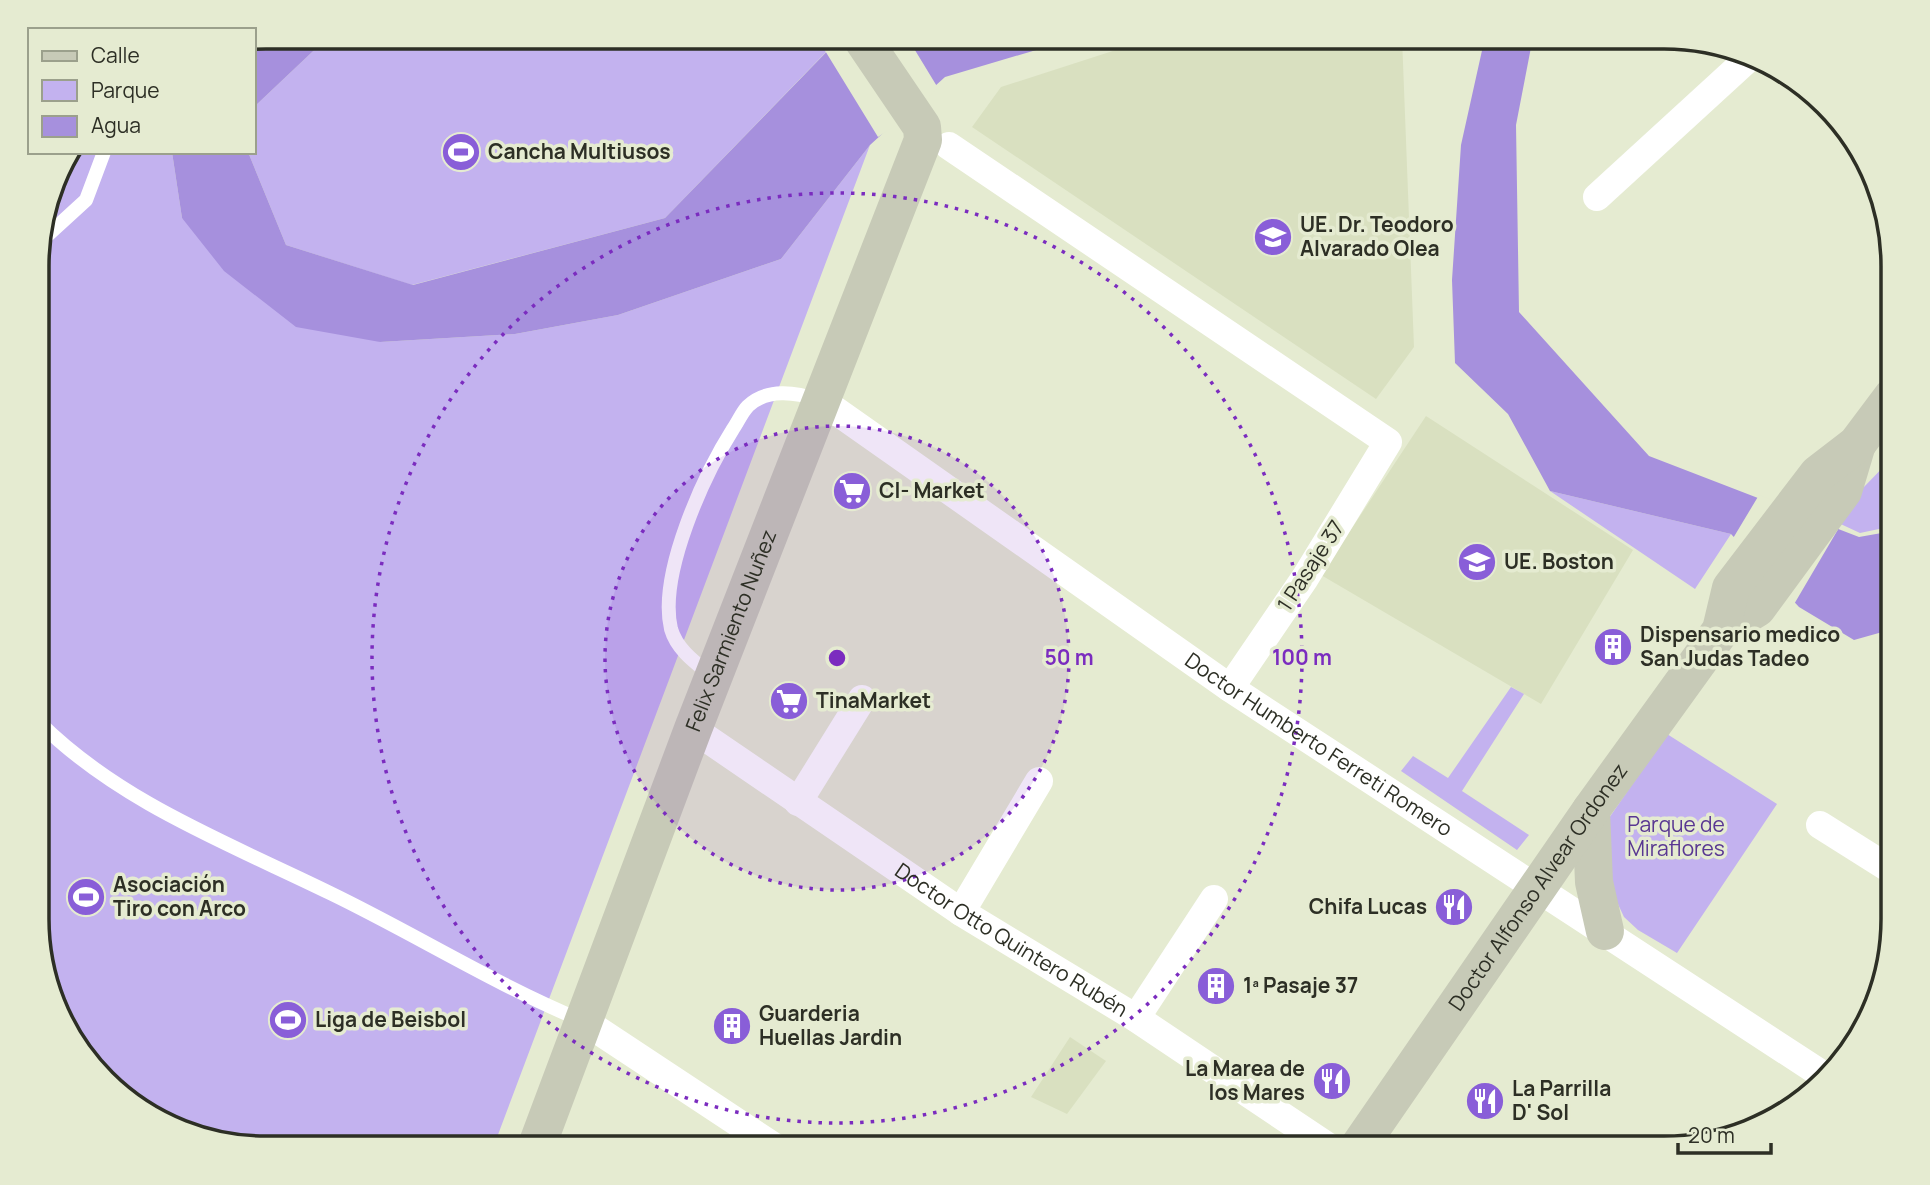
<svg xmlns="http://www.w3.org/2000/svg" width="1930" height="1185" font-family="Manrope,sans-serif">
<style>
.built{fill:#d9e0c0}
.green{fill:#c3b2ef}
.water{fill:#a690dd}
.pier{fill:#e5ebd1}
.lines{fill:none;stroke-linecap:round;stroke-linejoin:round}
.lane{stroke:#fff;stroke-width:14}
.street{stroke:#fff;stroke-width:28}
.secondary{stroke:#c7cab7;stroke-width:38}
.ring{fill:none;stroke:#7b2cbf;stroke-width:3.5;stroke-dasharray:3.5 7}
.labels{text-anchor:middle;stroke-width:7;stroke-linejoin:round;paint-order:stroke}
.poi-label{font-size:21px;font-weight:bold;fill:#2d2f25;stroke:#e5ebd1;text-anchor:start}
.street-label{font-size:21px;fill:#2d2f25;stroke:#e5ebd1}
.park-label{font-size:21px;fill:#593792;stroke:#e5ebd1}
.rim{fill:none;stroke:#2d2f25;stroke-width:3.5}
.centre{fill:#7b2cbf;stroke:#e5ebd1;stroke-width:3.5}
.ring-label{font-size:21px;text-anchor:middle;font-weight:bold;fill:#7b2cbf;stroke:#e5ebd1;stroke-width:7;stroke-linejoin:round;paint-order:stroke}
</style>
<rect width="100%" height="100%" fill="#e5ebd1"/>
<path class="built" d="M1156,37H1402L1414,347L1376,399L972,127L1001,87Z
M1426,416L1633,550L1541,704L1321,575Z
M1070,1037L1106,1061L1067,1114L1031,1097Z"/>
<path class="green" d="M328,37H816L826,52L665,218L412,285L286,245L248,152H254V107Z
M870,145L493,1148H266L207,1140L139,1110L68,1034L39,948V237L61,164L70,152H172L182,218L380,342L515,334L618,315L781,259Z
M1893,457V526L1860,533L1832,520Z
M1550,491L1731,534L1695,589Z
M1511,687L1524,694L1462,791L1529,835L1517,850L1401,771L1413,756L1448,778Z
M1667,734L1777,804L1677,953L1638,930L1624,917L1609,885V818Z"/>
<path class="water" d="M266,37H328L254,107V39Z
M841,37H1080L945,77L870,145L781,259L618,315L515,334L380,342L296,327L224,271L182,218L172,152H248L286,245L413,285L665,218Z
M1485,37H1533L1516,125L1519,312L1649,456L1859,537L1893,531V629L1854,640L1799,607L1731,534L1550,491L1508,414L1455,363L1452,280L1461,145Z"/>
<path class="pier" d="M836,37H907L938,88L898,124L878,137L824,49Z
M1759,495L1840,526L1793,606L1732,540Z"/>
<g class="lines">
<path class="lane" d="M39,243L86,200L104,152
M712,676C696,663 677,650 671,629C658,574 704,475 733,429C738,422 742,412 748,406C767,388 796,392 818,400
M39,722C119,802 230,844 330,893C415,934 494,984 581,1020"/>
<g class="street">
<path d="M949,146L1388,442L1305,578L1230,688"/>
<path d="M1597,197L1751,56"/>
<path id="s1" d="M822,401L1230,688L1823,1075"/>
<path id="s2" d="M693,729L961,912L1136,1018L1330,1148"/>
<path d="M798,802L862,699"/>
<path d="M1820,825L1893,871"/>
<path d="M961,912L1039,781"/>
<path d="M1136,1018L1214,899"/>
<path d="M584,1021L776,1148"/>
</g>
<g class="secondary">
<path d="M1721,630L1757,608L1812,533L1843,491L1857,444"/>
<path d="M1591,810L1594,882L1605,931"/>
<path id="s3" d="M536,1148L693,729L923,140L922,127L861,37"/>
<path id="s4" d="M1358,1148L1591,810L1721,630L1731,588L1818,474L1857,444L1893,396"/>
</g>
</g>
<circle cx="837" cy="658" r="232" fill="#7b2cbf" fill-opacity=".12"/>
<g class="ring">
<circle cx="837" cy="658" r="232"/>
<circle cx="837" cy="658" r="465"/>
</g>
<defs>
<g id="stadium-disc" transform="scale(2.0125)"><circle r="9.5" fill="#895ed8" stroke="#e5ebd1"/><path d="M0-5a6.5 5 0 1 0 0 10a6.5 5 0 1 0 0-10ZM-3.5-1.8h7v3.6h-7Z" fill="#fff"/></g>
<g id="school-disc" transform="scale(2.0125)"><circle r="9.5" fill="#895ed8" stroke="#e5ebd1"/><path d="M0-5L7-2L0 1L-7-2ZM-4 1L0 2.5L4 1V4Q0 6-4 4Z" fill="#fff"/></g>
<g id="supermarket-disc" transform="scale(2.0125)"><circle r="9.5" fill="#895ed8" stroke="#e5ebd1"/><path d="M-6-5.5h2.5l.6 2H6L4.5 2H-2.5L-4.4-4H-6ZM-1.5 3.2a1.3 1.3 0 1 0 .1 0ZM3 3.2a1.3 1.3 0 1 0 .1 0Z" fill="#fff"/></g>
<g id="building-disc" transform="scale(2.0125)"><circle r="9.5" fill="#895ed8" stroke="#e5ebd1"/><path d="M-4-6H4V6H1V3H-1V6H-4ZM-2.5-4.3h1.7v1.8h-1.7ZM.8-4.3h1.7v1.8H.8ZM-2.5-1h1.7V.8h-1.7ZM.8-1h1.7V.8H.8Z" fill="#fff"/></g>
<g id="restaurant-disc" transform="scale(2.0125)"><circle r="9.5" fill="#895ed8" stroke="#e5ebd1"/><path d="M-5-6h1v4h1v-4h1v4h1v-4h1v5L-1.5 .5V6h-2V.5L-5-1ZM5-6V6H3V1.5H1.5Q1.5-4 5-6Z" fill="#fff"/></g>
</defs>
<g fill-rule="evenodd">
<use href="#stadium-disc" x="461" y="152"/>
<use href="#school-disc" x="1273" y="237"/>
<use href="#supermarket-disc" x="852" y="491"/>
<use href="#school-disc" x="1477" y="562"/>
<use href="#building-disc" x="1613" y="647"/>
<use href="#supermarket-disc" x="789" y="701"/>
<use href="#stadium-disc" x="86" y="897"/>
<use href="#restaurant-disc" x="1454" y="907"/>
<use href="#building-disc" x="1216" y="986"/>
<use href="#stadium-disc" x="288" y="1020"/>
<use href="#building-disc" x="732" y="1026"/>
<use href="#restaurant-disc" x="1332" y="1081"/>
<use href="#restaurant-disc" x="1485" y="1101"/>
</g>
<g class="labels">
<g class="poi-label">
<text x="488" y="159">Cancha Multiusos</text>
<text x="1300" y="232">UE. Dr. Teodoro<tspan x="1300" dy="24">Alvarado Olea</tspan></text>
<text x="879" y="498">CI- Market</text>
<text x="1504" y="569">UE. Boston</text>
<text x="1640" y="642">Dispensario medico<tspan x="1640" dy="24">San Judas Tadeo</tspan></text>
<text x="816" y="708">TinaMarket</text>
<text x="113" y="892">Asociación<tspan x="113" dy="24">Tiro con Arco</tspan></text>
<text x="1427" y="914" text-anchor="end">Chifa Lucas</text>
<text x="1243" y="993">1ª Pasaje 37</text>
<text x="759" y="1021">Guarderia<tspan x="759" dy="24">Huellas Jardin</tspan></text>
<text x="315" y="1027">Liga de Beisbol</text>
<text x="1305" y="1076" text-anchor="end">La Marea de<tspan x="1305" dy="24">los Mares</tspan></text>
<text x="1512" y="1096">La Parrilla<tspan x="1512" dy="24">D' Sol</tspan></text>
</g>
<g class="street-label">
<text transform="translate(1311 566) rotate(-57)" y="7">1 Pasaje 37</text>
<text dy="7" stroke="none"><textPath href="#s3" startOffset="553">Felix Sarmiento Nuñez</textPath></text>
<text dy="7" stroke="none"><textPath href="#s1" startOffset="604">Doctor Humberto Ferreti Romero</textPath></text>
<text dy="7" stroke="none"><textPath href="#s4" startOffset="317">Doctor Alfonso Alvear Ordonez</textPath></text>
<text dy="7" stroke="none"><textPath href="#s2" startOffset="382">Doctor Otto Quintero Rubén</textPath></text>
</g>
<g class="park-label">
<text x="1676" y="832">Parque de<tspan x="1676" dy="24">Miraflores</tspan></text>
</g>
</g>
<path d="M0 0H1930V1185H0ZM266 49H1664A217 217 0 0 1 1881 266V919A217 217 0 0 1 1664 1136H266A217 217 0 0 1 49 919V266A217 217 0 0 1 266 49Z" fill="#e5ebd1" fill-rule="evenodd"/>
<path class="rim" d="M266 49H1664A217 217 0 0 1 1881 266V919A217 217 0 0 1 1664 1136H266A217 217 0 0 1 49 919V266A217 217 0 0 1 266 49Z"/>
<circle cx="837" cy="658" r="10" class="centre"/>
<g class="ring-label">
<text x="1069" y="665">50 m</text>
<text x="1302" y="665">100 m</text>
</g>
<rect x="28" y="28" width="228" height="126" fill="#e5ebd1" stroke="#9ba08c" stroke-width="2"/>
<rect x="42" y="51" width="35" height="10" fill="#c7cab7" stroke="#9ba08c" stroke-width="2"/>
<text x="91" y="63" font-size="21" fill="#2d2f25">Calle</text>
<rect x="42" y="80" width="35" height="21" fill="#c3b2ef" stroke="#9ba08c" stroke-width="2"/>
<text x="91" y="98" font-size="21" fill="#2d2f25">Parque</text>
<rect x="42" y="116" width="35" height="21" fill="#a690dd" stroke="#9ba08c" stroke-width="2"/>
<text x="91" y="133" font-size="21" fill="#2d2f25">Agua</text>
<path d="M1678 1143v10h93v-10" fill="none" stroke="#2d2f25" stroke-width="3.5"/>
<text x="1688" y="1143" font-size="21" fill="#2d2f25" stroke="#e5ebd1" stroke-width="5" paint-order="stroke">20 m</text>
</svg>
